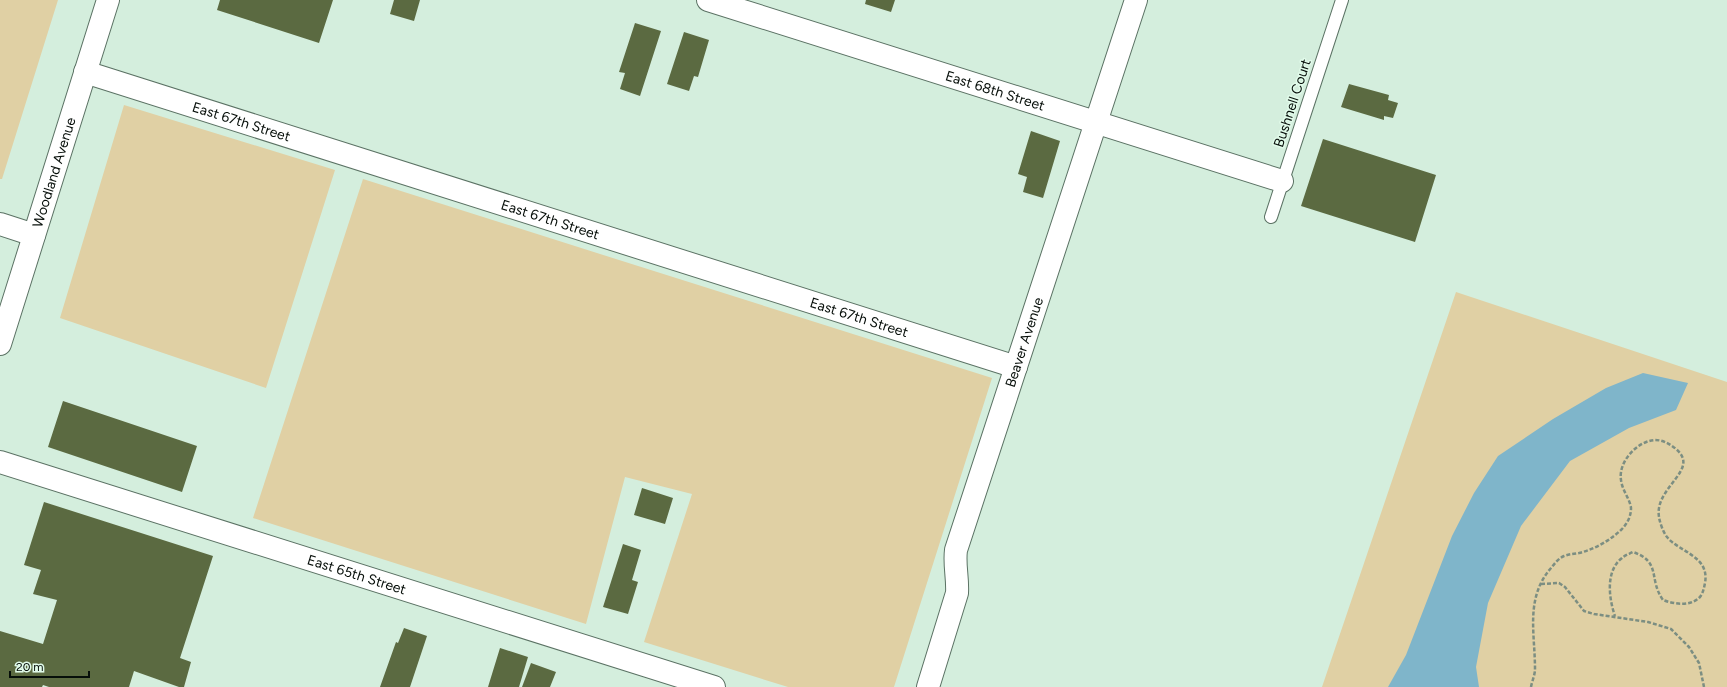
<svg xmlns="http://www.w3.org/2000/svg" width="1727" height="687" font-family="Figtree,sans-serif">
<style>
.green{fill:#e0d0a4}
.water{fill:#7fb5ca}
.building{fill:#5b6a41}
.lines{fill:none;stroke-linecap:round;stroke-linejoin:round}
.service-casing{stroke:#5b7264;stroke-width:14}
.minor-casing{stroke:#5b7264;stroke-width:24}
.primary-casing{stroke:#5b7264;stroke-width:24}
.path{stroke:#7c8e82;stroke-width:2.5;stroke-dasharray:4 2;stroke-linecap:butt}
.service{stroke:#fff;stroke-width:12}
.minor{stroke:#fff;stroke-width:22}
.primary{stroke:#fff;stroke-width:22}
.labels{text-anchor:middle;stroke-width:3;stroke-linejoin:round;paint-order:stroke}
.street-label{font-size:14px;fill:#060e09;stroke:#e1fbea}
</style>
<rect width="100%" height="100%" fill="#d4eedd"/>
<path class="green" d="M0,0H58L2,179H0Z
M124,105L335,170L266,388L60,318Z
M363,179L992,378L894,687H788L644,642L692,494L625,477L586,624L253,518Z
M1456,292L1727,382V687H1322Z"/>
<path class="water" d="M1643,373L1688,383L1676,410L1629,428L1570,461L1521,526L1488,603L1476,667L1479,687H1388L1406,655L1452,536L1474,493L1498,456L1553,419L1606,388Z"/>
<path class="building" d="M220,0H333L319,43L217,10Z
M394,0H420L414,21L390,14Z
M866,0H895L891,12L865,4Z
M635,23L661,31L640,96L620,89L625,73L619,72Z
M684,32L709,40L698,77L694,76L689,91L667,84Z
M1349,84L1389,95L1388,100L1398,103L1393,118L1384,116V120L1341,107Z
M1031,131L1060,141L1043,198L1023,192L1027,177L1018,174Z
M1323,139L1436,175L1415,242L1301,206Z
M63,401L197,446L182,492L48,447Z
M642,488L673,498L665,524L634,515Z
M44,502L213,556L180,658L191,662L184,687H179L134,671L129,687H49L43,685L42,687H0V631L43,644L57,600L33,594L41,570L24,565Z
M623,544L641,550L632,580L638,582L628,614L603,607Z
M404,628L427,636L410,687H380L396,642L398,643Z
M500,648L528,657L519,687H488Z
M531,663L556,672L550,687H522Z"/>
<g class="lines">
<g class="service-casing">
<path id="service" d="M1271,217L1342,0"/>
</g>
<g class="minor-casing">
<g id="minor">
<path id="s1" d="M708,0L1282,181"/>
<path id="s2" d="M85,72L1016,367"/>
<path d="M0,224L34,235"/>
<path id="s3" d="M0,462L714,687"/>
<path id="s4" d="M928,687L957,593C958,578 954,565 956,550L1136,0"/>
</g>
</g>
<g class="primary-casing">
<g id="primary">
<path id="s5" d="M0,344L108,0"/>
</g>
</g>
<path class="path" d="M1541,584L1559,583L1565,587L1584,611L1594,614L1648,622L1671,629L1689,647L1699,663L1704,687
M1531,687C1532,681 1535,675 1535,669C1535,633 1525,598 1551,568C1555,563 1559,558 1564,556C1569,554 1574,554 1579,553C1595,549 1609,541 1621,530C1627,524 1631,517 1631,508C1630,499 1622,490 1621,480C1618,462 1637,441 1655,440C1663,440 1670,444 1676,449C1701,470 1654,487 1659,517C1660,523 1663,532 1667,537C1679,552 1710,556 1705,583C1704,588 1703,593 1700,597C1690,607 1674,604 1663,600C1648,579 1662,562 1633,552C1629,554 1625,555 1622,558C1605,571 1609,599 1615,616"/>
<use href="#service" class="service"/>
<use href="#minor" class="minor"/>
<use href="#primary" class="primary"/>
</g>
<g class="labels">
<g class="street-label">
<text dy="5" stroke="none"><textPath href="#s1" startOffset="301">East 68th Street</textPath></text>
<text transform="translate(1292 103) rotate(-72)" y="5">Bushnell Court</text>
<text dy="5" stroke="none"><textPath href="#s2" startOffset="164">East 67th Street</textPath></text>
<text dy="5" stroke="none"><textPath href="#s5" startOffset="180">Woodland Avenue</textPath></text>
<text dy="5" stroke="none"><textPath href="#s2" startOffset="488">East 67th Street</textPath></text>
<text dy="5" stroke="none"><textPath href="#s2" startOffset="812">East 67th Street</textPath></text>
<text dy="5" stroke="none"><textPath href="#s4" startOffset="360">Beaver Avenue</textPath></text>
<text dy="5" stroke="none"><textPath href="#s3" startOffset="374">East 65th Street</textPath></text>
</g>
</g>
<path d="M10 671v6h79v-6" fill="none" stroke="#060e09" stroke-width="2"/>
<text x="16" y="671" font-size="12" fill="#060e09" stroke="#e1fbea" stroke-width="3" paint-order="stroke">20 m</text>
</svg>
